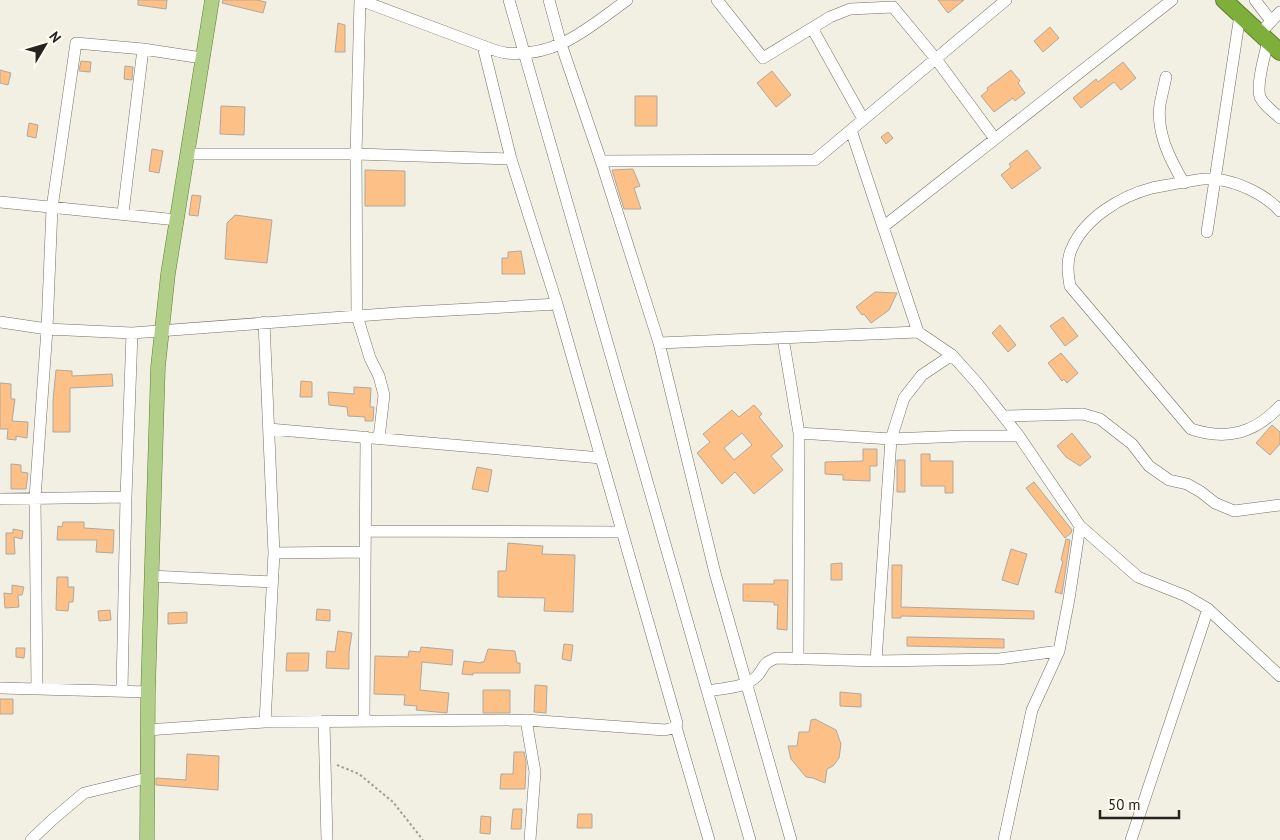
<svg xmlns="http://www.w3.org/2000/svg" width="1280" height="840" font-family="'PT Sans',sans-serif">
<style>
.building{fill:#fdc188;stroke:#b1a89f;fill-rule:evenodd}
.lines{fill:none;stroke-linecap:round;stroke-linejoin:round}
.minor-casing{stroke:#747166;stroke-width:12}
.major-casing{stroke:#5e7e31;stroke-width:15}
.highway-casing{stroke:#5e7e31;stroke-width:18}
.path{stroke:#a19e96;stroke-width:2;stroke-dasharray:2.5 2.5;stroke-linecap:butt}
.minor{stroke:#fff;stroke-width:11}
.major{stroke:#b2cf89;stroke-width:14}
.highway{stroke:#7eaf3a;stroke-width:16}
</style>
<rect width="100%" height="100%" fill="#f2efe3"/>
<path class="building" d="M138,0H167L166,9L138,5Z
M223,0H256L266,2L263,13L222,3Z
M938,0H964L948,13Z
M338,23L345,25V52H335Z
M1050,27L1059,38L1043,52L1034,41Z
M81,61L91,62L90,72L79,71Z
M1123,62L1136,78L1121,90L1114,82L1081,108L1073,98L1096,79L1098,82Z
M125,66L133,67L132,80L124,79Z
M0,70L11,73L8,85L0,83Z
M1011,70L1020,81L1018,83L1025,93L1015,101L1013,98L994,112L981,96L988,90L987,88Z
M772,71L791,95L776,107L757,83Z
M635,96H657V126H635Z
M221,106L245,107L244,135L220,134Z
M29,123L38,125L36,138L27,136Z
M888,132L893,138L886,144L881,137Z
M152,149L163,151L159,173L149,171Z
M1027,150L1041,168L1012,189L1001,175L1011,167L1009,164Z
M633,169L640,186L634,188L641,209H624L612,170Z
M365,170L405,171V206H365Z
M192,195L201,196L198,216L189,215Z
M235,215L272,220L267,263L225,259L227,223Z
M521,251L525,274H502V258H508V252Z
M875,292L897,293L889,310L871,323L864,314L862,315L856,307Z
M1063,317L1078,336L1065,346L1050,326Z
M1000,325L1016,345L1008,352L992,333Z
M1061,353L1078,373L1067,383L1064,379L1062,381L1048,363Z
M56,370L72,371V376L112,374L113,386L70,388V432H53V400Z
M301,381L312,382V397H300Z
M0,383L11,384V399H15L12,421L28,422L27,438L16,436V440L7,439L8,429H0Z
M354,387L371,388L370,407H374L373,421H365V417L348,416L347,407L329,405L328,392L354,394Z
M754,405L762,414L759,417L783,446L771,456L783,470L754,494L735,472L722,484L697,453L710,442L703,434L732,410L739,417ZM742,433L752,445L734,460L724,448Z
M1272,425L1280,432V444L1270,455L1256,443Z
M1072,433L1091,457L1080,466L1066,457L1057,446Z
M863,449H877V466H870V481L843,480V475L825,474V462L863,461Z
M921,454H930V461H953V493H945V486H921Z
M897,460H905V492H897Z
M11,464L21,465V472L28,473L26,489H11Z
M477,467L492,470L488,492L472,489Z
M1034,482L1072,530L1071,533L1065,538L1026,488Z
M63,522H84V528L114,530L113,553L96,552L97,540H57L58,526L62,527Z
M13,529L23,531L22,539L14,537L15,554H6V533H13Z
M1066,539L1070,540L1062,594L1055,592L1063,561L1061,560Z
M508,543L543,546L542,554L575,555L573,612L544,611L545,598L498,597V571H506Z
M1011,549L1027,554L1018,585L1002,580Z
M842,563V580H831V564Z
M892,565H902L901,607L1034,611V619L901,616V618H892Z
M57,577H68V587H74L73,602H69L68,611L56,610Z
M774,580H788L787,630L777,629L778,605H774V602L743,601V584H774Z
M12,585L24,587L22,595H18L19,607L5,608L4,593L12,594Z
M317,609L330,610V621L316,620Z
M110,610L111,620L99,621L98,611Z
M187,612V623L168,624V613Z
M338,631L352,633L349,652V669L326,668L327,651L335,652Z
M907,637L1004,639V648L907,646Z
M564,644L573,645L571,661L562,659Z
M421,647L453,650L452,665L422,662L420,690L449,693L447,713L416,710L417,706L404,705L405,695L374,694L375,656L408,657L409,651L420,652Z
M16,648H25L24,658L16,657Z
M488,649L515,651L517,663H520V673H473V675L462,674L464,661L481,663V662H484Z
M287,653H309L308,671H286Z
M535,685L547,686L546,713L534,712Z
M483,690H510V713H483Z
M840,692L861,694V707L840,706Z
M0,699H13V714H0Z
M815,719L836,730L841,744L839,758L833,766L827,769L825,783L813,778L806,777L791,759L788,746H797L799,732H809L811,720Z
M514,752H524L526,762L525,789H500L501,774H513Z
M187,754L219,756L218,790L156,785V778L186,780Z
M513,809H522L521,829H511Z
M578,814H592V828H577Z
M481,816L491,817L490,834L480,833Z"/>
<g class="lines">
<g class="minor-casing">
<path id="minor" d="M360,0L356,154L511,159
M360,0L483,46C491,49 498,52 506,53C557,58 589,27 627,0
M509,0L750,840
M549,0L561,44L601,161L659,343L715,573L791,840
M717,0L763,58L830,17L850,9L893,7L936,59L995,139
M1255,0L1271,21
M812,28L863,119
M1260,33L1280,12
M1268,41C1265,54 1256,85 1260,97C1264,106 1274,112 1280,118
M483,46L511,159L557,304L677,723L676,727L709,840
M1166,77C1164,86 1162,95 1160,104C1156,132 1170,160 1184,183
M851,130L918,332
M187,154H356L357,316L370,358L379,376L384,395L379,438
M601,161L815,160L1006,0
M0,202L177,220
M1280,211C1265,194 1238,182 1216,179C1205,177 1190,182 1178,183C1170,185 1160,186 1152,188C1121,196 1085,218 1072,248C1066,260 1068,274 1070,286L1191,429C1227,441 1255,433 1280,406
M123,213L143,49
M883,227L1172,0
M1207,232L1240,15
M0,322L47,329L132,333L397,313L557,304
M264,322L274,553L265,722
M783,338L799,433L798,659
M659,343L918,332L952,355L977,383L1019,436L1080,526L1138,577L1186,596L1208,609L1280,676
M1004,416L1083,414L1100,419L1132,444L1149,466L1169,480L1187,484L1201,492L1215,503L1234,511L1280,505
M269,429L601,458
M799,433L891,439L963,436H1019
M0,499L126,497
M365,531L622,532
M274,553L364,552
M151,576L272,582
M876,661L891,439L904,398L922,375L952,355
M0,688L148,692
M37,689L35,498L47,329L52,208L76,43L143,49L202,58
M122,690L126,497L132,333
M708,691C723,688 746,688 757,676C767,665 760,665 776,658L876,661L999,659L1059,651
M526,720L535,772L530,840
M324,721L327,840
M364,721L366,437
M147,730L265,722L526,720L665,730L676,727
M31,840L52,820L84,793L147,778
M1004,840L1032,710L1059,651L1069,599L1080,526
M1131,840L1208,609"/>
</g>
<g class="major-casing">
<path id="major" d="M147,840L148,692L158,367L168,274L212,0"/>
</g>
<g class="highway-casing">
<path id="highway" d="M1224,0L1280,52"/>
</g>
<path class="path" d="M337,765L359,774L393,802L423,840"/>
<use href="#minor" class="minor"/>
<use href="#major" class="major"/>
<use href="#highway" class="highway"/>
</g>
<g transform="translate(45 45) rotate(52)" stroke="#fffcf2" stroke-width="4" paint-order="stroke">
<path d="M0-4L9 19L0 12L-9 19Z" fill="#24231f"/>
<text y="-8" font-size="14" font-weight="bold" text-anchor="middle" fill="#24231f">N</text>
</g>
<path d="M1100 810v8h79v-8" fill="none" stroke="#24231f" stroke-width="2.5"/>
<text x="1108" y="810" font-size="15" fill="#24231f" stroke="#fffcf2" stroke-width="4" paint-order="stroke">50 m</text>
</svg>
